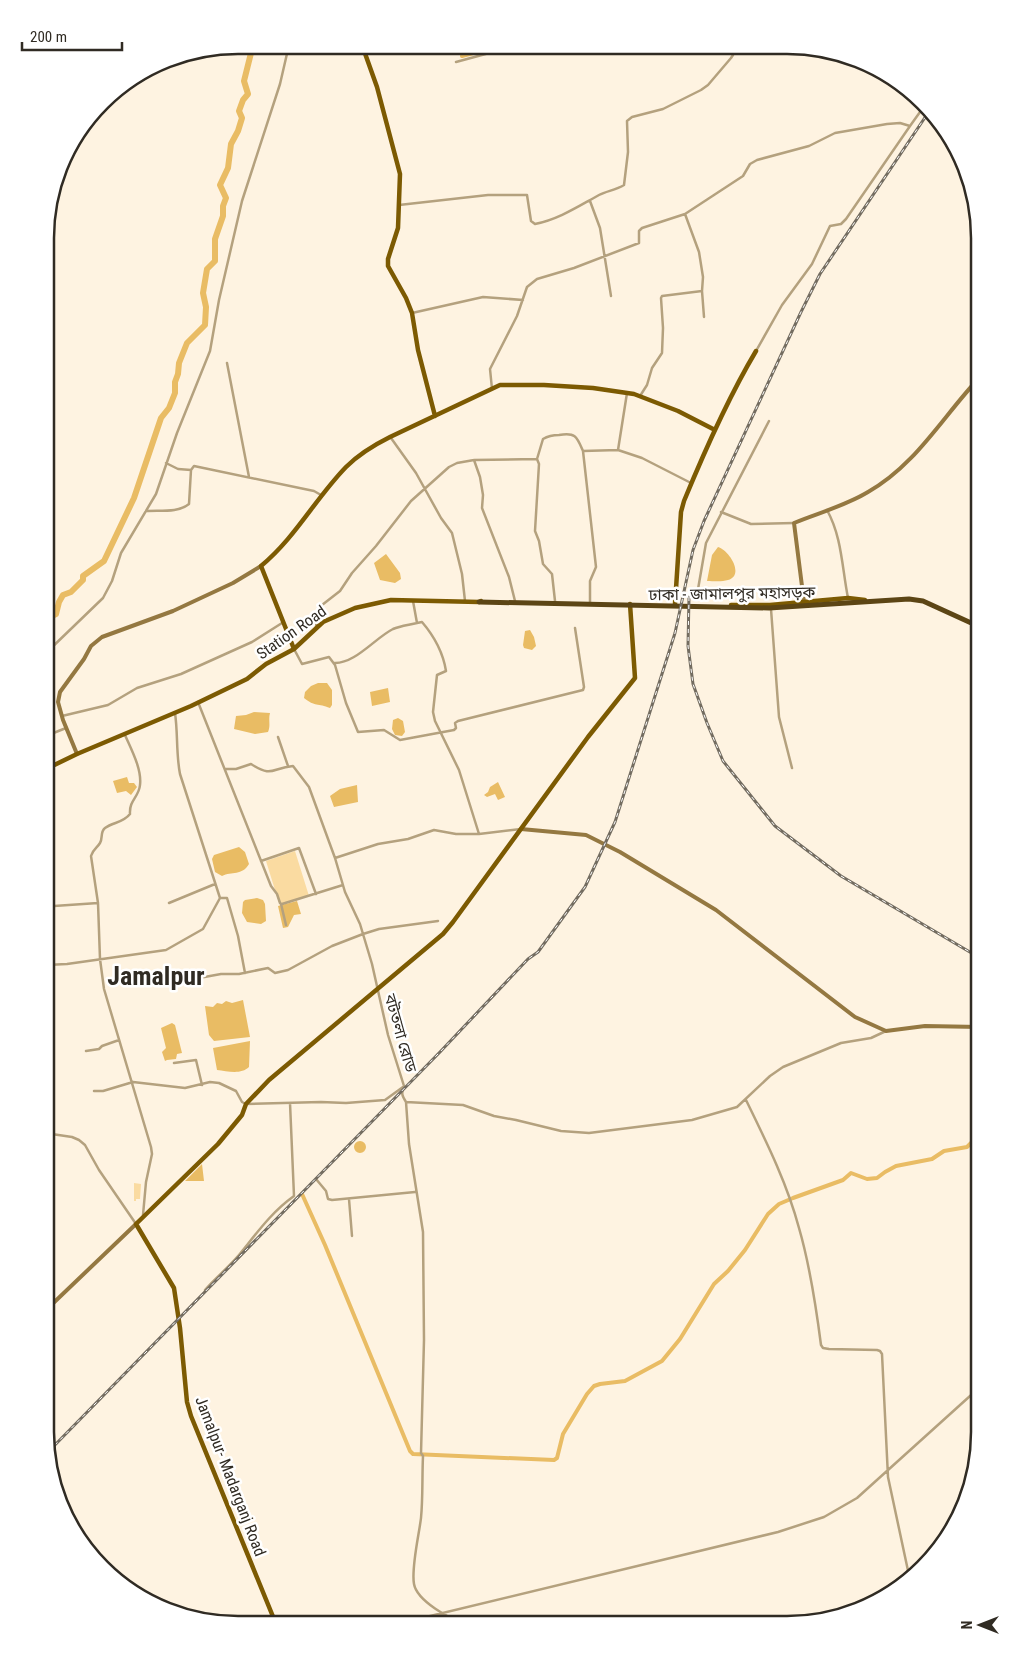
<svg xmlns="http://www.w3.org/2000/svg" width="1025" height="1670" font-family="'Roboto Condensed','Noto Sans Bengali',sans-serif">
<style>
.green{fill:#fadba1}
.water{fill:#e9bc64}
.lines{fill:none;stroke-linecap:round;stroke-linejoin:round}
.canal{stroke:#e9bc64;stroke-width:4}
.river{stroke:#e9bc64;stroke-width:6}
.street{stroke:#b4a17e;stroke-width:2.5}
.secondary{stroke:#947841;stroke-width:4}
.primary{stroke:#7c5a02;stroke-width:4.5}
.highway{stroke:#5c4515;stroke-width:5}
.rail-casing{stroke:#736c60;stroke-width:3}
.rail{stroke:#fff;stroke-width:1;stroke-dasharray:4;stroke-linecap:butt}
.labels{text-anchor:middle;stroke-width:5;stroke-linejoin:round;paint-order:stroke}
.street-label{font-size:16px;fill:#302b23;stroke:#fff}
.town-label{font-size:26px;font-weight:bold;fill:#302b23;stroke:#fff}
.rim{fill:none;stroke:#302b23;stroke-width:2.5}
</style>
<rect width="100%" height="100%" fill="#fef3e1"/>
<path class="green" d="M295,851L309,896L280,906L266,861Z
M134,1183L141,1184L140,1199H136V1201H134Z"/>
<path class="water" d="M178,57L165,67L160,66L149,69L164,60Z
M718,547C729,550 745,575 728,580C722,582 713,581 707,581L712,555Z
M386,554L400,573L401,579L395,583L380,580L374,563Z
M530,630L534,637L536,646L532,650L524,648L523,645L525,631Z
M318,683H327L332,690V705L330,708C318,703 315,707 304,698L305,692L311,686Z
M388,688L390,702L372,706L370,692Z
M254,712L270,713C268,720 271,725 268,732L255,734L234,729L236,716L246,715Z
M398,718L403,721L405,732L402,736L395,735L392,729L393,720Z
M127,777L129,783H134L137,787L131,795L126,791L117,793L113,781Z
M498,782L505,797L498,800L495,794L487,797L484,795L488,792L490,787Z
M357,785L358,802L334,807L330,796L340,789Z
M239,847L245,852L249,864C242,876 232,871 222,876L215,872L212,859L214,855Z
M257,898L263,900L265,904L266,921L261,924L247,922L242,913L243,902L245,900Z
M297,901L301,914L294,915L288,927L283,928L278,906Z
M243,1000L250,1037L214,1041L209,1035L205,1006L213,1007L217,1003L222,1004L226,1001L232,1003Z
M172,1023L175,1025L182,1053L177,1054L176,1059L167,1060L165,1061L162,1052L166,1048L161,1028Z
M250,1041L249,1067C241,1075 227,1071 217,1070L213,1048Z
M354 1147a6 6 0 1 1 12 0a6 6 0 1 1-12 0Z
M202,1164L204,1181H185Z"/>
<g class="lines">
<path class="canal" d="M462,56L500,46
M302,1194L325,1245L410,1451L413,1454L554,1460L557,1458L563,1434L587,1394L594,1386L600,1384L625,1381L662,1361L680,1339L714,1284L728,1271L745,1250L768,1214L779,1204L793,1198L843,1180L851,1173L867,1179L877,1178L885,1172L896,1166L932,1159L944,1151L967,1147L980,1134"/>
<path class="river" d="M46,619L56,614L59,602L63,595L71,592L83,580V576L104,561L134,498L161,418L169,408L175,393V382L178,374L179,363L187,343L205,325L206,307L203,293L207,269L215,261V239L223,216V206L226,198L220,185L228,168L231,144L238,131L242,118L239,111L243,100L248,94L244,81L253,45"/>
<path class="street" d="M456,62L515,46
M590,201L600,228L611,296
M399,205L488,195H527L531,221L535,224C559,219 577,207 599,195C607,191 616,190 624,185L628,152L627,121L632,117L663,109L701,90L708,85L731,58L733,55V46
M685,214L699,252L703,277L702,291L704,317
M412,313L483,297L523,300
M756,351L782,305L812,264L830,226L841,224L846,219L910,126L925,105
M227,363L249,477
M492,389L490,369L517,316L527,287L537,279L574,268L639,243V231L642,228L685,214L743,176L750,164L757,160L809,146L835,133L887,124L900,123L910,126
M640,396L647,385L652,368L662,353L663,328L661,298L662,296L702,291
M391,438L416,473L441,518L452,533L462,574L465,601
M618,450L627,393
M583,451L618,450L642,458L691,483
M474,460L480,477L483,495L482,508L509,577L515,601
M166,463L178,469L191,470
M827,510C842,537 842,568 848,598
M146,511C160,510 178,513 189,504L191,470L194,466L314,491L321,495
M721,512L751,524L794,523
M697,595L706,543L769,421
M413,601L417,623L422,622C434,636 443,652 446,671L437,675L433,712L435,721L459,770L479,834
M555,601L552,574L543,564L539,541L535,531L539,464L537,459L543,439C548,436 553,435 559,435C576,432 577,437 583,451L596,567L590,581V603
M771,609L779,717L792,768
M316,628L317,612L322,605L340,591L352,573L376,546L411,501L449,467L457,463L474,460L537,459
M294,649L302,664L329,657L335,665L346,703L358,732L384,730L400,740L454,730L456,728L455,723L458,721L583,690L584,687L575,628
M46,653L103,598L112,581L121,553L156,494L177,433L210,351L219,300L242,201L280,84L289,45
M334,663C355,664 375,638 393,629C400,626 409,625 417,623
M198,702L271,886L277,894L280,903L282,904L343,885
M175,713C178,733 176,754 180,774L220,898H227L238,936L245,973
M62,716L108,705L137,688L181,674L252,642L282,623
M125,735C131,749 142,769 140,785C139,797 129,800 130,814C123,823 113,822 105,828C100,832 103,838 100,843C97,848 93,849 91,856L98,903L100,959L104,989L151,1147L152,1154L146,1182L143,1215
M46,736L66,728
M278,737L288,766
M980,763L978,751L980,728
M225,769H236L251,764C273,778 271,768 293,766L309,787L335,858L345,892L360,924L372,964L388,1035L404,1086C401,1093 402,1096 406,1102L409,1144L423,1232L424,1340L421,1453L423,1456C422,1477 423,1498 421,1518C419,1535 411,1568 414,1584C417,1601 450,1619 465,1624
M46,853L50,888L54,906
M335,858L378,844L408,839L434,830L456,834H479L521,829
M980,858C973,843 978,826 980,811
M261,861L299,848L316,894
M169,903L215,884
M281,904L286,925
M46,910L54,906L98,903
M363,934L379,929L438,921
M46,965L67,964L166,950L203,929L220,898
M199,978L221,974H239L268,968L275,973L288,970L332,946L363,934
M86,1051L99,1049L102,1046L119,1040
M174,1063L196,1060L202,1085
M94,1091H103L133,1082L185,1088L210,1082L219,1083L236,1091L242,1102L246,1104L321,1102L346,1103L385,1100L403,1087
M746,1100C766,1141 787,1183 799,1228C810,1266 816,1306 821,1345L823,1348L829,1349L877,1350L880,1351L882,1354L888,1477L910,1580
M406,1102L463,1105L494,1116L516,1120L561,1131L589,1133L692,1120L737,1107L770,1076L783,1067L841,1043L871,1038L886,1031
M45,1133L72,1137L79,1140L85,1145L99,1170L136,1224
M316,1179L326,1191L328,1199L332,1200L415,1192
M349,1199L352,1236
M205,1290C217,1276 232,1265 243,1250C259,1230 273,1211 294,1196L290,1103
M45,1314L48,1307L45,1202
M397,1624L778,1532L824,1517L857,1498L980,1387"/>
<path class="secondary" d="M804,602L794,523C818,513 845,506 868,492C916,465 943,416 980,377
M77,754L63,720L58,702L60,692L84,659L91,646L102,637L173,611L233,583L261,566
M521,829L586,835L620,852L716,910L855,1017L886,1031L925,1026L980,1027
M45,1311L136,1224"/>
<path class="primary" d="M362,45L377,87L400,174L398,228L388,259V266L406,298L412,313L418,350L435,416
M675,604L681,512L684,501C705,450 728,398 756,351
M731,605H770L848,598L865,600
M294,649L261,566C295,538 315,499 346,467C358,455 374,445 390,437L500,385H544L593,388L634,394L678,411L715,430
M46,769L77,754L191,706L247,679L266,664L294,649L323,622L355,608L391,600L479,602L481,601
M276,1624L191,1416L187,1402L180,1328L174,1288L136,1224L218,1144L242,1115L246,1104L269,1080L443,934L453,922L588,737L635,678L630,604"/>
<path class="highway" d="M479,602L769,608L909,599L923,601L980,627"/>
<g class="rail-casing">
<path id="rail" d="M689,597L688,646L693,684L707,723L723,761L775,826L841,876L980,958
M49,1451L440,1052L528,959L538,952L585,887L615,822L675,633L693,550L704,521L801,312L820,274L930,110"/>
</g>
<use href="#rail" class="rail"/>
</g>
<g class="labels">
<g class="street-label">
<text transform="translate(732 593) rotate(-1)" y="6">ঢাকা - জামালপুর মহাসড়ক</text>
<text transform="translate(291 632) rotate(-35)" y="6">Station Road</text>
<text transform="translate(401 1033) rotate(74)" y="6">বটতলা রোড</text>
<text transform="translate(231 1476) rotate(69)" y="6">Jamalpur- Madarganj Road</text>
</g>
<g class="town-label">
<text x="156" y="985">Jamalpur</text>
</g>
</g>
<path d="M0 0H1025V1670H0ZM238 54H787A184 184 0 0 1 971 238V1432A184 184 0 0 1 787 1616H238A184 184 0 0 1 54 1432V238A184 184 0 0 1 238 54Z" fill="#fff" fill-rule="evenodd"/>
<path class="rim" d="M238 54H787A184 184 0 0 1 971 238V1432A184 184 0 0 1 787 1616H238A184 184 0 0 1 54 1432V238A184 184 0 0 1 238 54Z"/>
<g transform="translate(980 1625) rotate(270)" stroke="#ffffff" stroke-width="4" paint-order="stroke">
<path d="M0-4L9 19L0 12L-9 19Z" fill="#302b23"/>
<text y="-8" font-size="14" font-weight="bold" text-anchor="middle" fill="#302b23">N</text>
</g>
<path d="M22 42v8h100v-8" fill="none" stroke="#302b23" stroke-width="2.5"/>
<text x="30" y="42" font-size="15" fill="#302b23" stroke="#ffffff" stroke-width="4" paint-order="stroke">200 m</text>
</svg>
